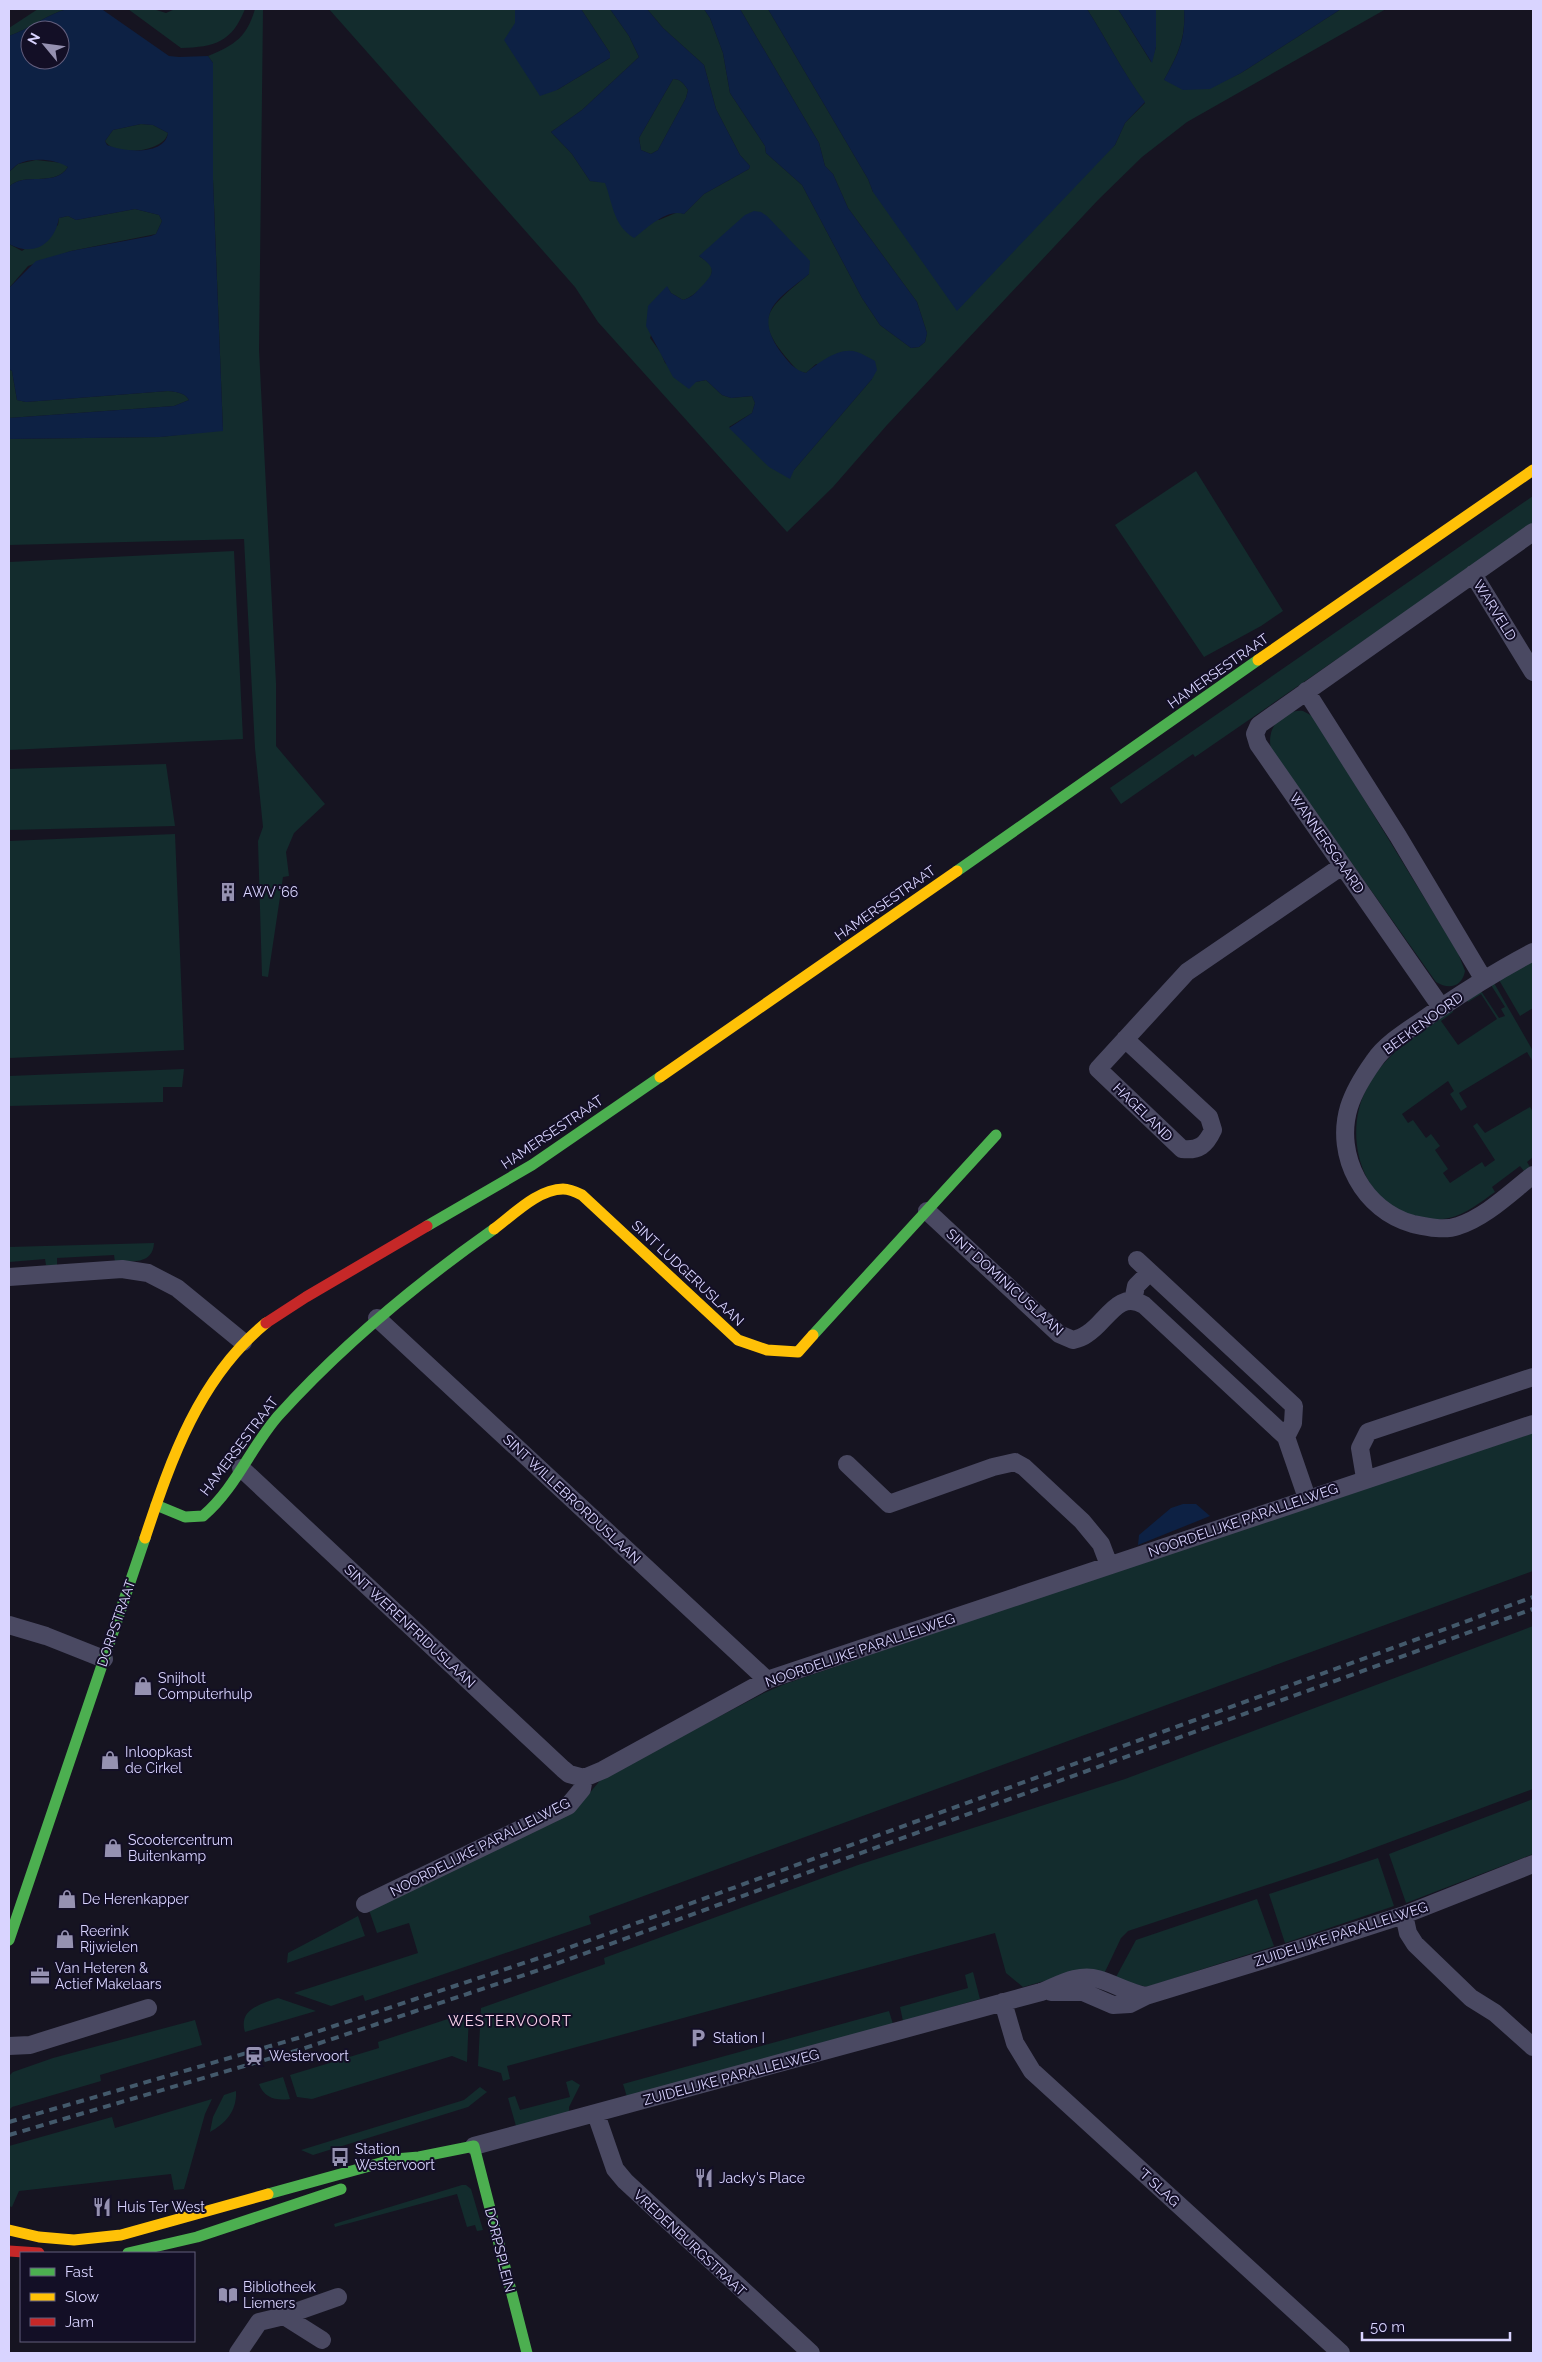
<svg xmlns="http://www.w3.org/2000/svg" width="1542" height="2362" font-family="Raleway,sans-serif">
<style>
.green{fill:#132c2d;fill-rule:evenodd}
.water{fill:#0d2144;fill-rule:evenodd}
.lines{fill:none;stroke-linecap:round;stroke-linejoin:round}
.street{stroke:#4a4962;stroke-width:18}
.fast{stroke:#4caf50;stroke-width:11}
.slow{stroke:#ffc107;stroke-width:11}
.jam{stroke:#c62828;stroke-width:11}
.rail{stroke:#43596b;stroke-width:4;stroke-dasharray:8 6;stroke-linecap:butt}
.labels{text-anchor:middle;stroke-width:4;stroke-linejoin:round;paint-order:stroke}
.street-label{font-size:14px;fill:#d9d4ff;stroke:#130f26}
.poi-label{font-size:14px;fill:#d9d4ff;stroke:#130f26;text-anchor:start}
.neighbourhood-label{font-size:15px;letter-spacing:1px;fill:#ffd6f0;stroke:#130f26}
</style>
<rect width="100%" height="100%" fill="#161421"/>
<path class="green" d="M38,9H67C46,15 29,29 9,36V28Z
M128,9H153L166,13L175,9H245C232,42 215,47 181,48Z
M255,9H263L259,350L276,683V746L325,804L294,833L286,852L289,876L283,877L268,977L262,976L258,841L263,827L255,748L244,539L9,545V439L160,437L223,430L213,180V63L208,56C235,45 247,37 255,9Z
M329,9H515V23L557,90L610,58V53L581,9H610L629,36L639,57L582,110L551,132L572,154L590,181L605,182L611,197L659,220L678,212L684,214L704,194L749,169L750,166L740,155L716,109L704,65L663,28L647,9H704L710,18L723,53L730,93L765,146L766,153L802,185L862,298L880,325L911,348L919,347L925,342L927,333L917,302L848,208L833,174L825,166L819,143L740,9H768L868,179L873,192L1099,159L1115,145L1125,123L1145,103C1123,73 1107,40 1087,9H1118L1151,62L1156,47V9H1184C1186,39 1178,54 1164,80H1226L1241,73L1341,9H1386L1187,122L1142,157L1098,200L887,425L833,487L787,532L598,322L575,287ZM699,256L809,274C761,314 752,320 798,371L806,373L816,364L872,379L794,470L729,427L752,413L755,403L752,396L731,398L722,395L706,380L696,382L665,363L661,353L650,338L667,287L671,293L683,300C693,297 717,278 711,266C709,262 703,259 699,256Z
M673,79C681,79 683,83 688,90L686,98L658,150L651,154L641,150L639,138Z
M141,124L153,125L168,133C164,153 113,157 105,141L113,130Z
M36,160L63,163L68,167C54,188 24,171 9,187V172L18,164Z
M135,209L159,215L162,221L156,234L71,251L28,266L9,288V244L22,251L58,225L59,218L68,216L76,220Z
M9,369L12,371L17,400L26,402L168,391C176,392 184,392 189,400L174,406L9,418Z
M1196,471L1283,611L1261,626L1204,657L1115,525Z
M1533,496V524L1195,757L1193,754L1121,804L1110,788Z
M234,551L243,739L9,750V562Z
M1303,711L1314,717L1458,953L1465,971C1462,987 1449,990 1436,982L1271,749C1266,729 1281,709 1303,711Z
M166,764L175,826L9,830V769Z
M175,834L184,1050L9,1058V841Z
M1533,961V1008L1520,1016L1499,980Z
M1494,983L1533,1051V1062L1527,1052L1459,1093L1467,1107L1461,1111L1450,1094L1454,1091L1448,1081L1402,1114L1408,1123L1413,1120L1426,1138L1431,1134L1440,1146L1435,1150L1448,1169L1443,1173L1450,1183L1482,1162L1485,1167L1495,1160L1473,1126L1477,1123L1485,1133L1530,1107L1533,1112V1157L1527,1162L1530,1167L1524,1171L1520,1166L1492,1187L1495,1192C1481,1202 1466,1214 1449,1218C1374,1233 1335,1145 1368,1086C1386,1052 1421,1032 1452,1010L1453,1012L1441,1021L1458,1045L1497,1019L1481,994L1468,1002L1467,1000L1481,991L1499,1018L1505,1016L1501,1009L1505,1007L1491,985Z
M184,1069L182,1087H163V1102L9,1106V1076Z
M154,1243C153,1265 131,1261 115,1262L114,1255L57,1258V1265H46L45,1259L9,1262V1247Z
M1533,1433V1571L589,1916L591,1924L365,2001L363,1995L331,2006L294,1993L418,1953L409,1923L377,1933L369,1910L579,1806L602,1778L764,1693L785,1684L1179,1549Z
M1533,1626V1789L1336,1862L1128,1931L1121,1938L1103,1976L1073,1973L1023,1987L1006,1973L995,1933L507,2066L510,2079L503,2081L501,2073L478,2066L481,2008L605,1964L604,1958L858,1865L1125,1779Z
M1533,1799V1854L1406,1903L1389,1854Z
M1378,1858L1394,1906L1285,1943L1269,1894Z
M1257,1899L1274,1946L1147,1987L1115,1979L1136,1940Z
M358,1916L365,1936L287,1963L288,1953Z
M973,1972L980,1999L903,2021L900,2007L968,1988L965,1975Z
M278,1998L316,2011L245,2032C238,2009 261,2004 278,1998Z
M889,2011L893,2024L627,2097L623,2084Z
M469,2012L467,2062L452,2056L312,2099L297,2097L290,2075L379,2048L378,2042Z
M195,2020L202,2045L100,2075L101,2081L12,2107L9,2110V2076L13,2072L53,2058Z
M283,2077L290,2099C276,2101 264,2098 259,2084Z
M572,2080L580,2085L569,2107V2112L516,2126L508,2098L515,2096L520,2110L570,2097L566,2082Z
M480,2087L487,2092L468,2107L313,2155L301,2150L464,2100Z
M236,2091C237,2111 226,2123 210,2132L213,2117L224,2095Z
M212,2099L205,2114L184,2189L174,2190L171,2174L19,2191L12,2207L9,2206V2146L112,2117L115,2128Z
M462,2185H466L471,2189L483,2230L477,2231L475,2225L467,2227L457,2194L335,2227L334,2224Z"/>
<path class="water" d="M67,9L103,10L169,56L179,57L208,56L213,63V180L223,431L160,437L9,439V418L174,406L189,400C184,392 176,392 168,391L26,402L17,400L12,371L9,369V288L36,261L71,251L151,236L156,234L162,221L159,215L135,209L76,220L68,216L59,218C54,245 33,257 9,244V187C24,171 55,188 68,167C56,159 31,157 18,164C15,166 11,170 9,172V36C29,29 46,15 67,9ZM30,30H60V60H30ZM141,124L153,125L168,133C165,156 123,152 107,145L105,141L113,130Z
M515,9H581L610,53V58L557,90L540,96L504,40L515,23Z
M610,9H647L663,28L704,65L716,109L740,155L750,166L749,169L704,194L684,214C667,208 647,228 634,238C613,225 613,204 605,183L590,181L572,154L551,132L582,110L639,57L629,36ZM673,79C681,79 683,83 688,90L686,98L658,150L651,154L641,150L639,138Z
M704,9H740L819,143L825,166L833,174L848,208L917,302L927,333L925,342L919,347L911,348L880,325L862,298L802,185L766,153L765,146L730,93L723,53L710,18Z
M768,9H1087C1107,40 1123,73 1145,102L1125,123L1115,145L957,311L873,192L868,179Z
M1118,9H1156V47L1152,63Z
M1184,9H1341L1241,73L1210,89L1183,90L1164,80C1178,54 1186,40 1184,9Z
M754,211L761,212L767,216L810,261L809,274C780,298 752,311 780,351C787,360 795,371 806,373C818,363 840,346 857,352C863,354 869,358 875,361L877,370L872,379L794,470L790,479L769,467L729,428L752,413L755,403L752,396L731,398L722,395L706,380L696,382L689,389L673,377L646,326L648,306L667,286L671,293L683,300C693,297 695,293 702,286C715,272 716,268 699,256L745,215Z
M1183,1504H1196L1210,1516L1138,1545L1139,1535L1171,1508Z"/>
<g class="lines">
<path class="street" d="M1473,574L1533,672
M1306,691L1398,836L1484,980
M1533,952C1493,973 1454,998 1417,1024C1402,1034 1384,1046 1374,1061C1364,1075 1354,1091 1349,1107C1334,1156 1364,1211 1413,1224C1427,1227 1444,1231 1458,1226C1486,1217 1510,1193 1533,1175
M1441,1007L1258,744L1255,734L1259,725L1533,532
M1125,1039L1209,1117L1213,1130C1206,1145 1199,1151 1182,1149L1098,1069L1187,972L1342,866
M927,1211L1059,1334L1073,1340C1077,1339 1083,1337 1087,1334C1106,1323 1118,1289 1144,1305L1286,1437L1307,1498
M1137,1260L1294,1406L1293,1423L1286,1437
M9,1277L122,1269L148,1273L177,1288L243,1342
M1133,1301L1136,1286L1150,1272
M377,1318L767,1680
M847,1464L889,1504L993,1467L1015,1462L1024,1467L1082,1521L1101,1544L1109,1565
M241,1468L563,1769L569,1774L584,1778
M1365,1478L1360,1448L1368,1432L1533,1377
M9,1625L46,1636L104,1659
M584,1778L603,1770L767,1680L1533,1424
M365,1904L568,1806L582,1789L584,1778
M1404,1915L1408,1933L1415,1944L1471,1998L1495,2013L1533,2047
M1051,1992H1083L1113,2005L1130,2004L1146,1996L1283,1954L1404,1915L1533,1864
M1003,2002L1015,2043L1032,2071L1341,2353
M9,2046L30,2045L148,2008
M596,2114L615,2169L625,2181L811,2353
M474,2146L1041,1992C1059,1985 1078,1973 1098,1979C1115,1984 1127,1992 1146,1996
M284,2316L322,2340
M238,2353L259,2322L284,2316L338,2297"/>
<path class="fast" d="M957,871L1258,660
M427,1226L532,1165L660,1077
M813,1335L996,1135
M156,1505L185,1517L203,1516C235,1489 251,1447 278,1416C343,1344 416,1284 494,1229
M9,1940L145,1538
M268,2194L395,2159L419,2157L474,2146L527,2353
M128,2253L197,2237L341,2189"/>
<path class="slow" d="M1258,660L1533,470
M660,1077L957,871
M494,1229C513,1215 538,1189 563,1189C570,1189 576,1192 582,1195L738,1340L767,1350L798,1352L813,1335
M145,1538C171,1459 199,1378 266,1323
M9,2230L39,2237L74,2240L121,2235L268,2194"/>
<path class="jam" d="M266,1323L306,1297L427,1226
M9,2251L39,2253"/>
<path class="rail" d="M9,2122L298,2038L557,1952L1533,1597
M9,2135L302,2049L539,1970L1533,1609"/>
</g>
<defs>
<g id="building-bare" transform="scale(1.5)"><path d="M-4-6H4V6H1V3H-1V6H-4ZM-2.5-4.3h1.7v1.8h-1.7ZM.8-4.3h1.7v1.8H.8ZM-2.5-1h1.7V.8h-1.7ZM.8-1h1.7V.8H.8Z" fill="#9591b1" stroke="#130f26" stroke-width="2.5" paint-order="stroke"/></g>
<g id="shop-bare" transform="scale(1.5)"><path d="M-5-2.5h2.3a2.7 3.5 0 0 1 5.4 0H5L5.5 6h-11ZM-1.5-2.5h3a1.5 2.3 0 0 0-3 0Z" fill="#9591b1" stroke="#130f26" stroke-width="2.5" paint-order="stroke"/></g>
<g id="office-bare" transform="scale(1.5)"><path d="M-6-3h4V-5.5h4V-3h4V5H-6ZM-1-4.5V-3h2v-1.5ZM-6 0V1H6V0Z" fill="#9591b1" stroke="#130f26" stroke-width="2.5" paint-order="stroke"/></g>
<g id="parking-bare" transform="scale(1.5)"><path d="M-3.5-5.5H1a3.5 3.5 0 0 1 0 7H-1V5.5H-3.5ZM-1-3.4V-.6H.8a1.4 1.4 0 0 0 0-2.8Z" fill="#9591b1" stroke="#130f26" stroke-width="2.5" paint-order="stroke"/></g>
<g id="station-bare" transform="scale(1.5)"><path d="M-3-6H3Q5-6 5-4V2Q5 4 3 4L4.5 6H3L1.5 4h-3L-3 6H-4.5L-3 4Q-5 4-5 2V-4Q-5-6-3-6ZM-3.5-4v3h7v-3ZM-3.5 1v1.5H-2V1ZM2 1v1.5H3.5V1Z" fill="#9591b1" stroke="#130f26" stroke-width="2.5" paint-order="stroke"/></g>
<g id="bus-bare" transform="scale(1.5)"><path d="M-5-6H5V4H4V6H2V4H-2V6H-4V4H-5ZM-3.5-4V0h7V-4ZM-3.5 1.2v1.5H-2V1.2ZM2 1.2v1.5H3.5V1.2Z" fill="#9591b1" stroke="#130f26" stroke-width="2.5" paint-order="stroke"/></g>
<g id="restaurant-bare" transform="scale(1.5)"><path d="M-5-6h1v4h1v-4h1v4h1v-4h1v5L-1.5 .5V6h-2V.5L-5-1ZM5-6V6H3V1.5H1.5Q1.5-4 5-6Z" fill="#9591b1" stroke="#130f26" stroke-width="2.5" paint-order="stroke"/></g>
<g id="library-bare" transform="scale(1.5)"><path d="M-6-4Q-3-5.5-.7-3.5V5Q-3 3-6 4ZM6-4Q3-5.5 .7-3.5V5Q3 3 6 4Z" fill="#9591b1" stroke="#130f26" stroke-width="2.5" paint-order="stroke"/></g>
</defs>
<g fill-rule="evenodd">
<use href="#building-bare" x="228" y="892"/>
<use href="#shop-bare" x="143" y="1686"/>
<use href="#shop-bare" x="110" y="1760"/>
<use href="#shop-bare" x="113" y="1848"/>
<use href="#shop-bare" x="67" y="1899"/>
<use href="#shop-bare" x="65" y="1939"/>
<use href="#office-bare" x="40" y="1976"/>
<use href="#parking-bare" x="698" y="2038"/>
<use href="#station-bare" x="254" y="2056"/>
<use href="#bus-bare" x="340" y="2157"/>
<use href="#restaurant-bare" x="704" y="2178"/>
<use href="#restaurant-bare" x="102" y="2207"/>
<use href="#library-bare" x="228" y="2295"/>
</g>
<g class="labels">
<g class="street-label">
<text transform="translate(1495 610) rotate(58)" y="5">WARVELD</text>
<text transform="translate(1218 671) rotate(-35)" y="5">HAMERSESTRAAT</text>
<text transform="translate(1327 843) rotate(55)" y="5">WANNERSGAARD</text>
<text transform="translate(885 903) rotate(-35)" y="5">HAMERSESTRAAT</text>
<text transform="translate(1423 1023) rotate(-36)" y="5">BEEKENOORD</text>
<text transform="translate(1143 1112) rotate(44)" y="5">HAGELAND</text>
<text transform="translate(552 1132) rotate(-34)" y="5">HAMERSESTRAAT</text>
<text transform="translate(688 1273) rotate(43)" y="5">SINT LUDGERUSLAAN</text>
<text transform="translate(1005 1282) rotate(42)" y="5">SINT DOMINICUSLAAN</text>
<text transform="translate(239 1446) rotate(-53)" y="5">HAMERSESTRAAT</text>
<text transform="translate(572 1499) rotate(43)" y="5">SINT WILLEBRORDUSLAAN</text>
<text transform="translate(1243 1520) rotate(-19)" y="5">NOORDELIJKE PARALLELWEG</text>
<text transform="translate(116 1623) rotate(-71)" y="5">DORPSTRAAT</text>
<text transform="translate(410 1626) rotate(43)" y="5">SINT WERENFRIDUSLAAN</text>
<text transform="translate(860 1650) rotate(-19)" y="5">NOORDELIJKE PARALLELWEG</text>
<text transform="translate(480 1847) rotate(-27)" y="5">NOORDELIJKE PARALLELWEG</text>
<text transform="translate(1341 1934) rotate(-18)" y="5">ZUIDELIJKE PARALLELWEG</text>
<text transform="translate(731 2077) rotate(-15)" y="5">ZUIDELIJKE PARALLELWEG</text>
<text transform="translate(1159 2187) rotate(42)" y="5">'T SLAG</text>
<text transform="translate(690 2243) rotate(43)" y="5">VREDENBURGSTRAAT</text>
<text transform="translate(500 2250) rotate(76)" y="5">DORPSPLEIN</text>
</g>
<g class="poi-label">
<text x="243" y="897">AWV '66</text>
<text x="158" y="1683">Snijholt<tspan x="158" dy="16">Computerhulp</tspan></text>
<text x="125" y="1757">Inloopkast<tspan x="125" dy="16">de Cirkel</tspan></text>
<text x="128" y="1845">Scootercentrum<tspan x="128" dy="16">Buitenkamp</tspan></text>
<text x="82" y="1904">De Herenkapper</text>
<text x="80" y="1936">Reerink<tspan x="80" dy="16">Rijwielen</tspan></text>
<text x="55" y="1973">Van Heteren &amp;<tspan x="55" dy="16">Actief Makelaars</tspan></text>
<text x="713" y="2043">Station I</text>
<text x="269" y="2061">Westervoort</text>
<text x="355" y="2154">Station<tspan x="355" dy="16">Westervoort</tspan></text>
<text x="719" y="2183">Jacky's Place</text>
<text x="117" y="2212">Huis Ter West</text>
<text x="243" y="2292">Bibliotheek<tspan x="243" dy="16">Liemers</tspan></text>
</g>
<g class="neighbourhood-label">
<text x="510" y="2026">WESTERVOORT</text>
</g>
</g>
<rect width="1542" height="2362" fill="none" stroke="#d9d4ff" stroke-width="20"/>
<rect x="20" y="2252" width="175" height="90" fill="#130f26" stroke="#625e7d"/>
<rect x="30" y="2268" width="25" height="8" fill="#4caf50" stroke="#625e7d"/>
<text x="65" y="2277" font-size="15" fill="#d9d4ff">Fast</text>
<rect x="30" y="2293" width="25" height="8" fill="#ffc107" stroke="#625e7d"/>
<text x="65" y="2302" font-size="15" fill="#d9d4ff">Slow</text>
<rect x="30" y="2318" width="25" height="8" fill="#c62828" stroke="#625e7d"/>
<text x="65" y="2327" font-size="15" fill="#d9d4ff">Jam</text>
<g transform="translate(45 45) rotate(299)"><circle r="24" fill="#130f26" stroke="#625e7d"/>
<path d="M0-4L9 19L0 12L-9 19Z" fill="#9591b1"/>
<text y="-8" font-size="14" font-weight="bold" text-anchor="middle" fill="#d9d4ff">N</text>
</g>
<path d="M1362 2332v8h148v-8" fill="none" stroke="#d9d4ff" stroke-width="2.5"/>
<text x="1370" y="2332" font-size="15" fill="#d9d4ff" stroke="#130f26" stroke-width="4" paint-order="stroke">50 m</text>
</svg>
